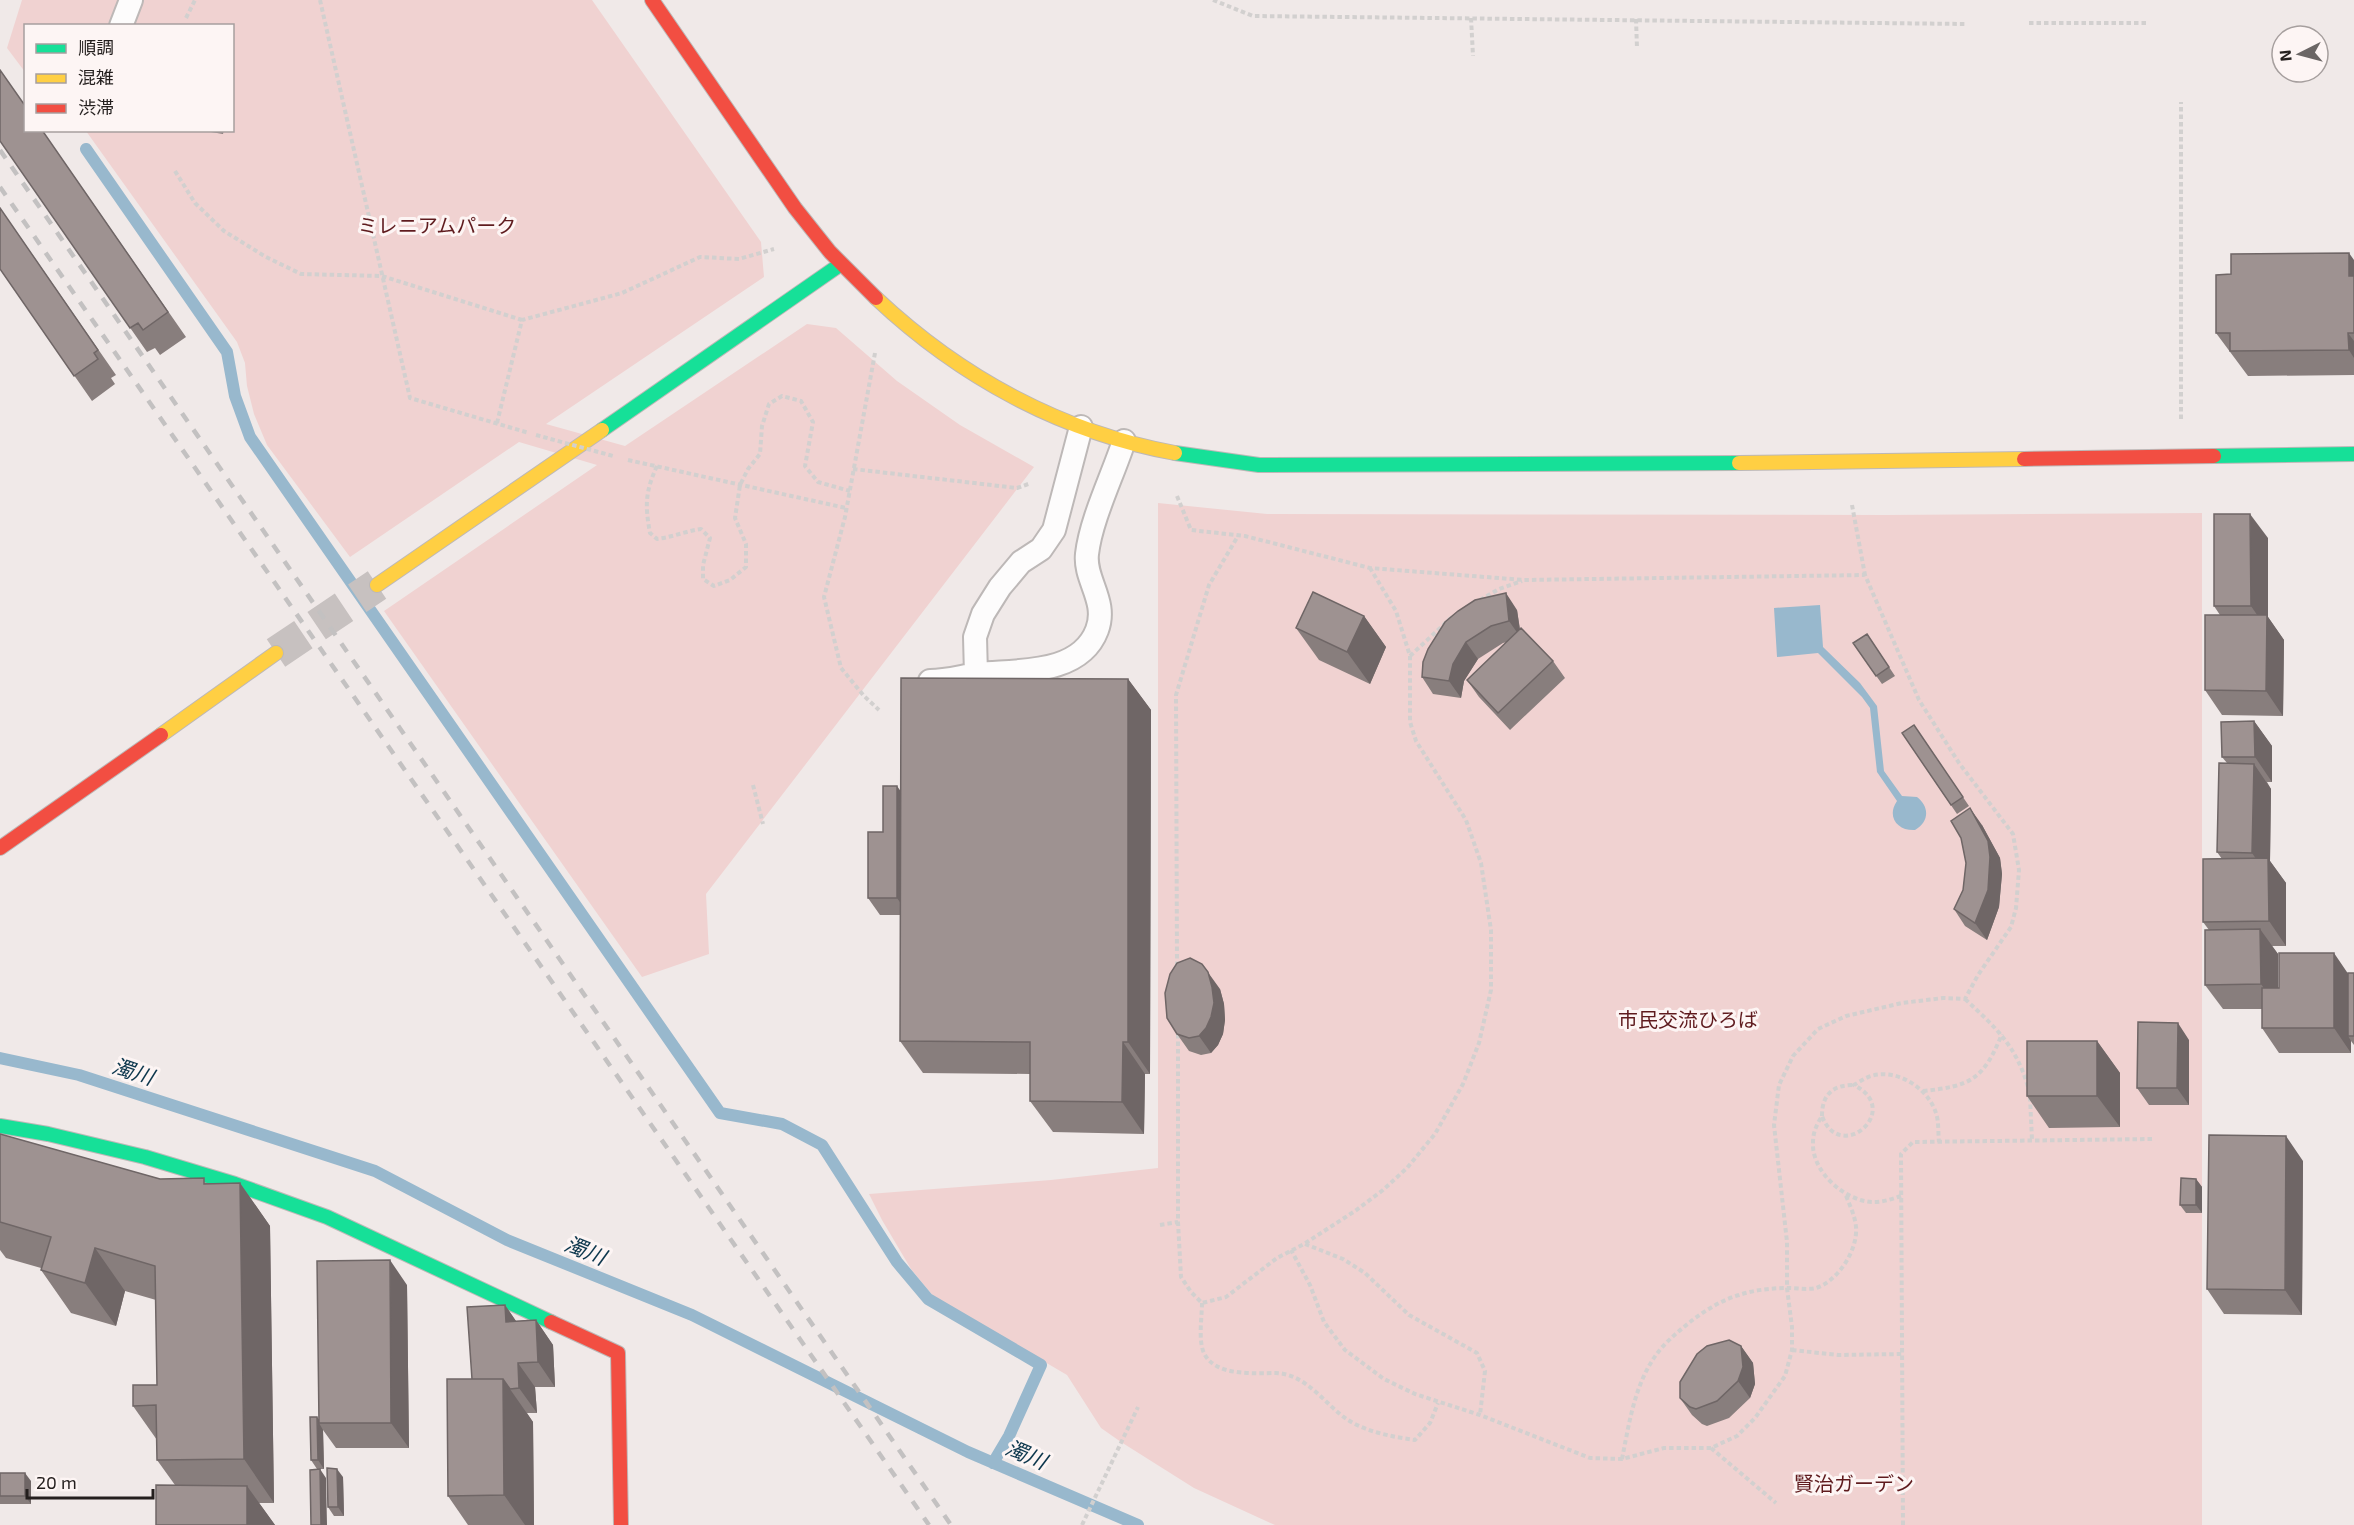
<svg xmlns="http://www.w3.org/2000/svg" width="2354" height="1525" font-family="'Exo 2','Noto Sans JP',sans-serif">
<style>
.green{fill:#f0d2d1}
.water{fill:#98b8cd}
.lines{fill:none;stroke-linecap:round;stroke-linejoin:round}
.stream{stroke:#98b8cd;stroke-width:12}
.secondary-tunnel{stroke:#c7c1c0;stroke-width:33;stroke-dasharray:33 16;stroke-linecap:butt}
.lane-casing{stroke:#bdb8b7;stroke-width:26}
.fast-casing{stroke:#bdb8b7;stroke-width:16}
.slow-casing{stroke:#bdb8b7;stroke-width:16}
.jam-casing{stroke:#bdb8b7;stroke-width:16}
.path{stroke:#d2d0cf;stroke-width:4;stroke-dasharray:4.5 3;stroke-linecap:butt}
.lane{stroke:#fdfcfc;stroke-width:22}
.fast{stroke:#16e098;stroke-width:14}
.slow{stroke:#ffcf43;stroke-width:14}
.jam{stroke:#f24e42;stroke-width:14}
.rail{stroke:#c3c1c1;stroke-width:4.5;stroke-dasharray:10 10;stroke-linecap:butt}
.path-bridge{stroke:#d2d0cf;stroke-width:4;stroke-dasharray:4.5 3;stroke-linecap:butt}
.wall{fill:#887e7d}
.shaded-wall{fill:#6f6666}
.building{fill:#9e9291;stroke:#6f6666;stroke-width:1.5}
.labels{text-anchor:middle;stroke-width:6;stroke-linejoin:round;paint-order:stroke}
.park-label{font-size:20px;fill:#5f1b1e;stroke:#fdf5f4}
.water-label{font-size:21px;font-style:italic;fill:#0d374d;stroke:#fdf5f4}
</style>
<rect width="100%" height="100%" fill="#f0e9e8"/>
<path class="green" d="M22,0H592L761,242L764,277L546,424L625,446L807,324L836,328L897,381L960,425L1034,467L706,894L709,954L642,977L384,611L597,465L519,442L350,557L267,445L254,414L247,386L245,363L237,342L86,131L232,130V26H26L25,72L7,48Z
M1158,503L1267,514L1886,515L2202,513V1525H1275L1194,1488L1121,1442L1101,1428L1067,1375L934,1297L911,1269L882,1220L869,1194L1051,1180L1158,1168Z"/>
<path class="water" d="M1820,605L1823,647L1860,683L1877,706L1884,771L1902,796L1917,797C1930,807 1929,822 1915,830C1898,831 1886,817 1897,801L1877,772L1870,708L1862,697L1818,653L1777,657L1774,608Z"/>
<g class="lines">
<path class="stream" d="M86,149L227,352L235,396L250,437L720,1113L782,1124L822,1145L897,1262L928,1299L1041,1365L1009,1436L993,1463
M0,1058L79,1075L375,1171L507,1240L692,1315L968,1452L1138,1525"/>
<path class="secondary-tunnel" d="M276,653L377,585"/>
<g class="lane-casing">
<path id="lane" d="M121,26L131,0
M976,675L975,637L983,614L1000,587L1021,562L1041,549L1054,530L1081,427
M930,681C947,681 963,676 979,674C1019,670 1080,675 1097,630C1108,601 1084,580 1087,554C1091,519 1113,475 1124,441"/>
</g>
<g class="fast-casing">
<path id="fast" d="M602,430L841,264
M1175,453L1259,465L1739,463
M2214,456L2354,454
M0,1126L48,1134L145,1157L235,1184L327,1217L551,1322"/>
</g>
<g class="slow-casing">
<path id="slow" d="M876,298C960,377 1061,432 1175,453
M1739,463L2024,459
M377,585L602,430
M161,735L276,653"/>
</g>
<g class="jam-casing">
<path id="jam" d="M652,0L795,208L830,252L876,298
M2024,459L2214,456
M0,848L161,735
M551,1322L618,1353L621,1525"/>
</g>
<path class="path" d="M320,0L410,398L529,433
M1213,0L1253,16L1967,24
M186,18L195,0
M1471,18L1473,56
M1636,19L1637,48
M2029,23H2147
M175,171L195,203L224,231L266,257L301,274L382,276L522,320
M875,353L845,517L824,597L841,668L864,696L879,710
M2181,419V102
M497,423L522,320L622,293L700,257L739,259L774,249
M628,460L846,508
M657,466C645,492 645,506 650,533L657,539C673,537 686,531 701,529L710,538L703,565V579L714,586L730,580L746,567V544L735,518L740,485L748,469L760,454L762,426L769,404L782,396L801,401L813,422L805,466L818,482L850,491
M853,469L1017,488L1031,483
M1177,496L1191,530L1245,536L1370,568L1524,580L1865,575L1919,700L1959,763L2013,834L2019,870L2016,908L2011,927L1978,975L1965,999L1943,998L1902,1003L1846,1016L1818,1029L1793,1056L1779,1085L1774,1125L1787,1242V1288L1792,1327V1350L1785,1376L1755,1418L1737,1436L1711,1448H1664L1622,1459L1590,1458L1480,1415L1415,1394L1384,1379L1345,1350L1324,1322L1310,1285L1291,1250
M1852,505L1865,575
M1480,600L1499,589L1522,581
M1410,656L1453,616
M753,785L763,824
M1177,966L1176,695L1209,585L1238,536
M1965,999C1995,1027 2016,1045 2028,1087
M1178,1034V1222L1181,1277L1191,1292L1202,1303L1226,1297L1277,1258L1304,1244L1355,1211L1383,1190L1407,1168L1435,1134L1463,1084L1479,1043L1491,990V930L1481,863L1466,820L1416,741L1410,722V656L1396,611L1370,568
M1923,1091C1971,1086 1983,1080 2002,1034
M2030,1097L2032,1140
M1822,1116C1822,1094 1833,1085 1854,1085
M1901,1196C1892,1199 1883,1202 1874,1202C1845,1202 1811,1171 1813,1142C1813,1132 1817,1124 1822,1116C1840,1165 1904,1110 1854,1085C1859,1082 1865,1078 1871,1076C1897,1068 1928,1088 1936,1113C1939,1122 1938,1133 1939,1142
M1160,1225L1178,1222
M1305,1244L1343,1259L1365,1273L1409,1315L1477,1353L1485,1371L1480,1415
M1202,1303C1202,1316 1198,1341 1204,1353C1215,1377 1255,1373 1276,1373C1307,1374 1325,1405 1348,1420C1367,1432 1393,1437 1415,1440L1430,1423L1438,1403
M1792,1350L1838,1355L1902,1354
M1711,1448L1776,1503
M1622,1459C1630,1419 1636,1373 1667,1342C1687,1323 1712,1303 1739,1295C1754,1290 1772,1288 1788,1288C1797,1288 1807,1290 1816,1288C1838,1281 1858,1250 1856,1227C1855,1215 1849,1204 1845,1193
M1082,1525L1138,1407
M1903,1525L1901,1154L1913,1142L2153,1139"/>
<use href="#lane" class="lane"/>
<use href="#fast" class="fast"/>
<use href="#slow" class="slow"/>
<use href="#jam" class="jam"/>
<path class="rail" d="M0,150L951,1525
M0,187L929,1525"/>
<path class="path-bridge" d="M536,435L613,456"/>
</g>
<path class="wall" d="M42,130L186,337L160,355L155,348L147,352L0,141Z
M199,130H224L223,134Z
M0,208L116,375L111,378L115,384L92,401L0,269Z
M2354,260V375L2248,376L2216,333L2231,274Z
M2268,538V617L2284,640L2283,716L2222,715L2205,690L2220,615L2214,606Z
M1517,610L1520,629L1553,661L1565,678L1510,730L1479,697L1467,680L1507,642L1503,643L1478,659L1464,681L1461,698L1433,694L1422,677L1423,662Z
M1364,616L1386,647L1370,684L1319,660L1296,628Z
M1867,634L1895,676L1882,684L1853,643Z
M1128,679L1151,710L1150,1074H1145L1144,1134L1053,1132L1030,1101V1074L923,1073L900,1041L901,915H880L868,898L883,832L901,791Z
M2254,721L2272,746V782H2267L2271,789L2270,861L2286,883V946H2272L2278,954V988L2348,974L2354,973V1045L2351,1041V1053H2279L2262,1028V1009H2223L2205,985L2209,930L2203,922L2222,859L2217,852L2227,763L2222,757Z
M1914,725L1969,806L1957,814L1902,733Z
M1982,825L2000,858L2002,874L1999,907L1987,940L1965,926L1954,909L1963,890L1966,863Z
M1220,989L1224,1004L1225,1020L1223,1034L1218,1045L1211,1053L1201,1055L1189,1051L1177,1034Z
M2189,1040V1105H2149L2137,1088Z
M2097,1041L2120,1073V1127L2049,1128L2027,1096Z
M0,1134L160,1179L208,1183H240L270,1226L274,1503H259L275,1525H156L175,1485L157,1460V1440L133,1406L157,1385L156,1300L125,1291L116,1326L71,1313L41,1270V1268L6,1258L0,1250Z
M2303,1161L2302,1315L2224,1314L2207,1289Z
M2196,1179L2202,1187V1213H2186L2180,1205Z
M407,1285L409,1448H336L323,1430L324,1469H317L311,1460L319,1419Z
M505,1305L516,1321L536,1320L553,1345L555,1387H535L537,1413H527L533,1422L534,1525H468L448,1496L472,1379Z
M1741,1346L1753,1363L1755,1384L1750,1398L1729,1418L1707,1426L1702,1424L1692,1415L1680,1398Z
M0,1473L31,1481V1504H0Z
M343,1477L344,1516H334L328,1507Z"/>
<path class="shaded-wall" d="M232,54L234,56L232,68Z
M2349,253L2354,260V283L2349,276Z
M2348,333L2354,341V358L2349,350Z
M2250,514L2268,538V617L2284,640L2283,716L2266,691V628L2251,606Z
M1506,593L1517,610L1521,638L1509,621Z
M1364,616L1386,647L1370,684L1347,652Z
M1466,642L1478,659L1464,681L1461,698L1449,681L1453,664Z
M1128,679L1151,710L1150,1074L1128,1042Z
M2254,721L2272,746V782L2255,757Z
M2254,764L2271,789L2270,861L2286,883V946L2269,921L2268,876L2252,853Z
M897,786L909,803V915L897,898Z
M1970,808L1982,825L2000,858L2002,874L1999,907L1987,940L1975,923Z
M2260,929L2278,954V1009L2261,984Z
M2334,953L2351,978L2348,1036L2351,1041V1053L2334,1028Z
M1202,964L1220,989L1224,1004L1225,1020L1223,1034L1218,1045L1211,1053L1199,1036Z
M2178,1023L2189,1040V1105L2177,1088Z
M2097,1041L2120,1073V1127L2097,1096Z
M1123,1042L1145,1074L1144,1134L1122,1102Z
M2286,1136L2303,1161L2302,1315L2285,1290Z
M2196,1179L2202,1187V1213L2196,1205Z
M240,1183L270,1226L274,1503L244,1459Z
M95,1248L125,1291L116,1326L85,1283Z
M390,1260L407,1285L409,1448L391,1423Z
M505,1305L522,1330L506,1322Z
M536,1320L553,1345L555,1387L538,1362Z
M1741,1346L1753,1363L1755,1384L1750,1398L1738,1381Z
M518,1363L535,1387L537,1413L519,1388Z
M503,1379L533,1422L534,1525H525L504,1495Z
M317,1417L322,1423H319L323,1430L324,1469L318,1460Z
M320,1469L326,1478L327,1525H321Z
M337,1469L343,1477L344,1516L338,1507Z
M25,1473L31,1481V1504L25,1496Z
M247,1486L275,1525H247Z"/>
<path class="building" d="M0,70L26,107V130H42L168,312L143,330L138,323L130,328L0,141Z
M0,208L98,350L94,353L98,359L74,376L0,269Z
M2349,253V276H2354V333H2348L2349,350L2230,351V333H2216V275L2231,274V254Z
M2214,514H2250L2251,606H2214Z
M1313,592L1364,616L1347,652L1296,628Z
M1506,593L1509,621L1491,626L1466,642L1453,664L1449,681L1422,677L1423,662L1428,649L1445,622L1458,611L1475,600Z
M2205,615H2267L2266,691L2205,690Z
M1521,628L1553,661L1498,713L1467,680Z
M1867,634L1889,667L1876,676L1853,643Z
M901,678L1128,679V1042H1123L1122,1102L1030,1101V1042L900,1041Z
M2254,721L2255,757H2222L2221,722Z
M1914,725L1963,797L1951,805L1902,733Z
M2219,763L2254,764L2252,853L2217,852Z
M883,786H897V898H868V832H883Z
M1970,808L1988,841L1990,857L1988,890L1975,923L1954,909L1963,890L1966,863L1961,838L1951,821Z
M2268,858L2269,921L2203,922V859Z
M2260,929L2261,984L2205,985V930Z
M2279,953H2334V1028H2262V988H2279Z
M1190,958L1202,964L1208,972L1212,987L1214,1003L1211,1017L1206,1028L1199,1036L1189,1038L1177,1034L1167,1018L1165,993L1170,974L1177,963Z
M2348,973H2354V1036H2348Z
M2138,1022L2178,1023L2177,1088H2137Z
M2027,1041H2097V1096H2027Z
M0,1134L160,1179L204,1178V1184L240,1183L244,1459L157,1460L156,1405L133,1406V1385H157L155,1266L95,1248L85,1283L41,1270L51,1237L0,1222Z
M2209,1135L2286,1136L2285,1290L2207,1289Z
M2181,1178L2196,1179V1205H2180Z
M390,1260L391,1423H319L317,1261Z
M505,1305L506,1322L536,1320L538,1362L518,1363L519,1388L510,1389L503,1379H472L467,1307Z
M1729,1340L1741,1346L1743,1367L1738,1381L1717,1401L1696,1409L1690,1407L1680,1398V1382L1697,1354L1707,1346Z
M447,1379H503L504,1495L448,1496Z
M310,1417H317L318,1460H311Z
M327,1468L337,1469L338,1507H328Z
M320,1469L321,1525H311L310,1470Z
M0,1473H25V1496H0Z
M156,1485L247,1486V1525H156Z"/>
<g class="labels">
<g class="park-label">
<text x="437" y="233">ミレニアムパーク</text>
<text x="1688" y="1027">市民交流ひろば</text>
<text x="1854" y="1491">賢治ガーデン</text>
</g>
<g class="water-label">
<text transform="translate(133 1072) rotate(18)" y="7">濁川</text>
<text transform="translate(585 1251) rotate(22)" y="7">濁川</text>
<text transform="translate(1026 1455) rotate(23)" y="7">濁川</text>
</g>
</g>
<rect x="24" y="24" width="210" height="108" fill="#fdf5f4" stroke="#a69f9e" stroke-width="1.5"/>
<rect x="36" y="44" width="30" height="9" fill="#16e098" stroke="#a69f9e" stroke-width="1.5"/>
<text x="78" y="54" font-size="18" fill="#241f1e">順調</text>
<rect x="36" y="74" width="30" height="9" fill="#ffcf43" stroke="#a69f9e" stroke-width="1.5"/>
<text x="78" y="84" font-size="18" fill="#241f1e">混雑</text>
<rect x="36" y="104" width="30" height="9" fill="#f24e42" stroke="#a69f9e" stroke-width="1.5"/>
<text x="78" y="114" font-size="18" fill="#241f1e">渋滞</text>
<g transform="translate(2300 54) rotate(264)"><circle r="28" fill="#fdf5f4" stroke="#a69f9e" stroke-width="1.5"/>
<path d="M0-4.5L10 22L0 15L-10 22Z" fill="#6b6665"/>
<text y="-9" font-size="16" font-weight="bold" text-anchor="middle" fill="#241f1e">N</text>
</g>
<path d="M27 1489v9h126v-9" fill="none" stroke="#241f1e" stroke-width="3"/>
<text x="36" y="1489" font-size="18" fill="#241f1e" stroke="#fdf5f4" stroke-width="4.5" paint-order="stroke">20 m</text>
</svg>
